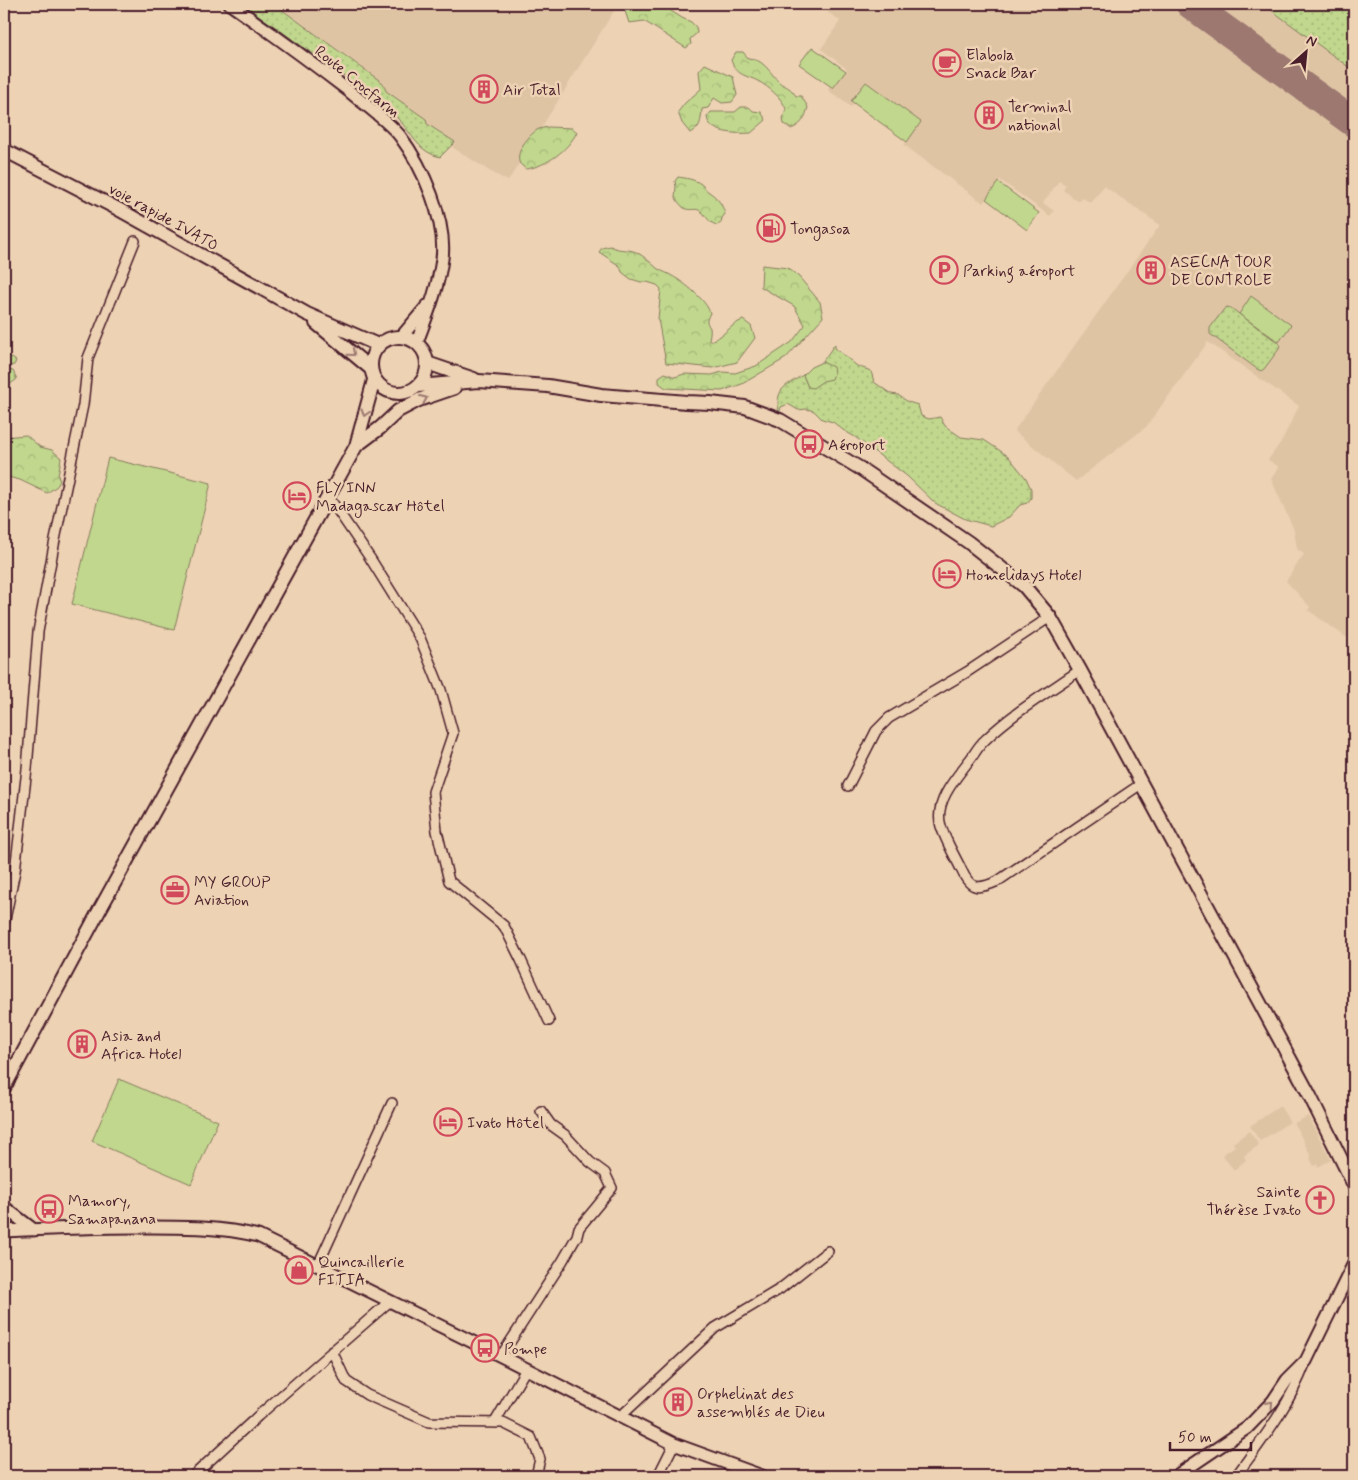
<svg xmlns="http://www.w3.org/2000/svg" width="1358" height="1480" font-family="Mynerve,sans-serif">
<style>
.built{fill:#dfc4a4}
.grass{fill:url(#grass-dots);stroke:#857b5c}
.forest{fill:url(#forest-crowns);stroke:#857b5c}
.green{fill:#c0d78d;stroke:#857b5c}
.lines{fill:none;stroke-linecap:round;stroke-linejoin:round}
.taxiway{stroke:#9c7870;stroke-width:29}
.minor-casing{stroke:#4a1f2b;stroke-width:12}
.tertiary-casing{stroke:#4a1f2b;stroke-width:15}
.secondary-casing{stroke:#4a1f2b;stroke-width:16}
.minor{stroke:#edd2b4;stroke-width:9}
.tertiary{stroke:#edd2b4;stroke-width:11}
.secondary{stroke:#edd2b4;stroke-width:12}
.oneway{stroke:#9c7870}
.labels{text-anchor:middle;stroke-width:5;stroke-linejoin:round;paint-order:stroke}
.poi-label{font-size:16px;fill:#4a1f2b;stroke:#edd2b4;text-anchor:start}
.street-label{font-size:16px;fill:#4a1f2b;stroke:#edd2b4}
</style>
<defs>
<pattern id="grass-dots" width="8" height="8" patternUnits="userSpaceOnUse" patternTransform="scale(1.25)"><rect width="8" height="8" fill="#c0d78d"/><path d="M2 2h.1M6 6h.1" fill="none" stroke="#a6b87a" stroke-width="1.8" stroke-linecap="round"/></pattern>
<pattern id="forest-crowns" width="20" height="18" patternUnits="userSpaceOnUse" patternTransform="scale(1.25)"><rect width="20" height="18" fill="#c0d78d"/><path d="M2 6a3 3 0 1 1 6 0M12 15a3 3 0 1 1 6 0" fill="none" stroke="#a6b87a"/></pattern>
</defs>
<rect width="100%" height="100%" fill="#edd2b4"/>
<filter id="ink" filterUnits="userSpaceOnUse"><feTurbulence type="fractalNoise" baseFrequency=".02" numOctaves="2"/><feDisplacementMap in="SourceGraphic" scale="10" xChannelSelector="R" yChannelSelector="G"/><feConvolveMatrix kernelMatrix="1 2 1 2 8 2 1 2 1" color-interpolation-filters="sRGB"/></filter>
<g filter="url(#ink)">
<path class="built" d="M274,4H622L614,11L508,181L491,172L452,147L455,142L427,124L426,119L386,91L360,65Z
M817,4H1354V643L1308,610L1310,607L1286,581L1304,554L1297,549L1294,530L1271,479L1279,467L1268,460L1281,442L1299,406L1208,342L1146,427L1076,481L1014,431L1160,225L1104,186L1091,203L1081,197L1078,201L1063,190L1066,185L1059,181L1043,203L1054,211L1050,216L1000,180L983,203L904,145L921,122L866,82L851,101L854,103L851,107L828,90L830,86L833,88L847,69L821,49L840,21Z
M1280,1106L1290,1122L1260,1141L1250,1126Z
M1308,1116L1331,1160L1318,1167L1317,1164L1314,1166L1310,1158L1311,1156L1294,1123Z
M1249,1131L1259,1145L1244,1156L1246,1160L1234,1170L1222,1155L1235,1146L1233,1143Z"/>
<path class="grass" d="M243,4H274L383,83L386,91L426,119L427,124L455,142L440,157C421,152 416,141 405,127C399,119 392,113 386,106Z
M1263,4H1354V71Z
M1227,307L1231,308L1280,344L1279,349L1264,369L1261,371L1257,369L1210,334V328L1224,309Z
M835,344V348L857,366L871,371L874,382L891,394L898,395L908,402L918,405L921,416L929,419L940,417L945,426L961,437L984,440L1008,456L1026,478L1031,489V498L1027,503L1020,505L1009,517L991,526L965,519L935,503L907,476L855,437L843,430L833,422L822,419L814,411L807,409L798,410L788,404L781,407L779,414C775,388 784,387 803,375L808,387L827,366L822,362Z"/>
<path class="forest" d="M626,4H660L682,18L691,22L696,27L697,33L690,39L691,44L686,48L644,21L629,23L625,11Z
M736,52H743L748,58C763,59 769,71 778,81C785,88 788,84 796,96H801L808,107C805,118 803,124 791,129L784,124L783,119L786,109C782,98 769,87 758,81C745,75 736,75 731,60Z
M705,64L733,77L737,95L732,102L722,103L714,98L708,108L702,109C701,120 701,129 690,133L682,123L678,112L685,103L701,89L699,71Z
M741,107H749L753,111L761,112L766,120L751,133C737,134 709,134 707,117L711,112H735Z
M548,127L572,128L577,132C568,150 547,166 526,169C526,169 520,164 520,164C514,153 528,136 537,130C540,128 544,128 548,127Z
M678,177C685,178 694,179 701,184C704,186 705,190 709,192C718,198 722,204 725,214L722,218L721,223L717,225C709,223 707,217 702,212C696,207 693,211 686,209C681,207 678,201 675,197L676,187L675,181Z
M610,246C622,252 626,248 636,252C644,256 651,263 658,269C663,272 668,273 672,276C684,282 707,301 710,313C706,321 706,321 710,328C711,332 709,337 709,341C724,338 729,325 743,320L751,326L755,338L737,362L713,368L666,363L658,319L661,289L657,285L647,282H641L631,279L622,272L620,266L599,252L602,248Z
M762,265L788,268L799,277L820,302L823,317L786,358L742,384L722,391L666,388L659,383V377L665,373L675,377L684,374L712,375L722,372L735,373L756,366L792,342L805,325L794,306L761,287Z
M4,352L16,361L14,365L10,366L9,370L13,371L17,379L4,389Z
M822,362L833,367L834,373L832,379L823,381L813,388L808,387L803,375L811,367Z
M26,435L40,447L52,450L61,458L58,476L60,481L57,486L47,493L20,480L4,476V437Z"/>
<path class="green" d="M812,47L846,71L833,88L799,64Z
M866,82L921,122L907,142L851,101Z
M998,182L1039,213L1027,230L986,199Z
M1251,296L1291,325L1279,342L1239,314Z
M108,458L211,483L174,630L72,604Z
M119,1079L218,1121L191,1184L92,1141Z"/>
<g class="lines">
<path class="taxiway" d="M1190,4L1354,123"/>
<g class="minor-casing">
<path id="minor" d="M328,496L370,558L420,638L441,690L453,733L433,792L437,831L449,881L504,926L521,960L549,1021
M1080,670C1048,692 1013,713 985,740C978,746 974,755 968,762C956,778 936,800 940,822C942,835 956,858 962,871C971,891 980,889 998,881L1141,784
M848,786L876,731L889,718L967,672L1050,617
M4,924L15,871L27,769L38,632L54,545L83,405L88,358L135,241
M318,1265L392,1103
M332,1351L346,1381L367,1395L429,1422L503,1423L531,1437L540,1459L536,1476
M501,1356L562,1262L577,1236L579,1228L612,1188L605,1173L590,1162L565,1135L551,1125L541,1111
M620,1417L715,1328L780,1289L828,1251
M495,1422L526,1369
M193,1476L258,1416L389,1302
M658,1476L674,1444
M1236,1476C1262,1440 1289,1406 1305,1364"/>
</g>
<g class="tertiary-casing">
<path id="tertiary" d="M230,4C270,32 310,61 349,91C364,104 388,121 400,136C423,167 447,221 442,259C438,289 427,315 417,342
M402,336L427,306
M4,1207L34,1230
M4,1231C48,1229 93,1227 137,1227C178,1227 218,1226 258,1236L501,1356L674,1444L762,1476
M1176,1476L1247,1428L1273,1401L1287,1380L1306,1361L1354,1263"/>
</g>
<g class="secondary-casing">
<path id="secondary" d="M4,150L118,209L307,314L378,345
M316,323L370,368
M371 365a28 28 0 1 1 56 0a28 28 0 1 1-56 0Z
M427,363L474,379
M418,386L479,381L548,386L601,395L687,402L710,403L745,407L780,420L861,469L968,542L1024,586L1050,617L1080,670L1309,1094L1354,1185
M356,446L380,428L398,411L419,400L454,388
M4,1088L99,911L356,446L374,380"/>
</g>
<use href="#minor" class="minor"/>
<use href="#tertiary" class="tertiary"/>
<use href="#secondary" class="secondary"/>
</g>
<defs><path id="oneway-chevron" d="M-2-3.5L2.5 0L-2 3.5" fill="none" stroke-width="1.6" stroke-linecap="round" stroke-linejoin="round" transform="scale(1.25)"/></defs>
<g class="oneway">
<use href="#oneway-chevron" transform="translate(352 353) rotate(40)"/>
<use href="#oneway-chevron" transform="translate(424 399) rotate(-23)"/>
<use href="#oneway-chevron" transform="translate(365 413) rotate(106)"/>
<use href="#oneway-chevron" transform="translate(1270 1404) rotate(-48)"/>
</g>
</g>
<defs>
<g id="cafe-ring" transform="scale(1.4375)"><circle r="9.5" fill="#edd2b4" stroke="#d1495b" stroke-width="1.5"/><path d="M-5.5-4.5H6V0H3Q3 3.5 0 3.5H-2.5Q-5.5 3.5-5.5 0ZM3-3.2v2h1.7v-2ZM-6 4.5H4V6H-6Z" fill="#d1495b"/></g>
<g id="building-ring" transform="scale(1.4375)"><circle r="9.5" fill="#edd2b4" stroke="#d1495b" stroke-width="1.5"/><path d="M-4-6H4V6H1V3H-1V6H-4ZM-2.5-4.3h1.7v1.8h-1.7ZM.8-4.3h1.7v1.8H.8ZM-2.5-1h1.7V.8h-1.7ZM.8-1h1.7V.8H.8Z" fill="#d1495b"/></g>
<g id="fuel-ring" transform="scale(1.4375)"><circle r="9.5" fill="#edd2b4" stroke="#d1495b" stroke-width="1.5"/><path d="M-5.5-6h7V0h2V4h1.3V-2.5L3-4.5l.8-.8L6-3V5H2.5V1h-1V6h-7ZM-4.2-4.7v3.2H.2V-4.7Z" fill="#d1495b"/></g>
<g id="parking-ring" transform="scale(1.4375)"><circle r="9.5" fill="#edd2b4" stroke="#d1495b" stroke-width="1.5"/><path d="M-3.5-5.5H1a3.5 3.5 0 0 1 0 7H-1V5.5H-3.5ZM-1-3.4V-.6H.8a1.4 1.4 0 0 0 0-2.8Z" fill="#d1495b"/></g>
<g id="bus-ring" transform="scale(1.4375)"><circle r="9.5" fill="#edd2b4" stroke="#d1495b" stroke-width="1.5"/><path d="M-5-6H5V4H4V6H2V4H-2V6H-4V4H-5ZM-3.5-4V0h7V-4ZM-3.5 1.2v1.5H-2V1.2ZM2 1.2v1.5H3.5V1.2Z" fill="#d1495b"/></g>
<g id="hotel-ring" transform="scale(1.4375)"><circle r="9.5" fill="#edd2b4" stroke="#d1495b" stroke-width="1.5"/><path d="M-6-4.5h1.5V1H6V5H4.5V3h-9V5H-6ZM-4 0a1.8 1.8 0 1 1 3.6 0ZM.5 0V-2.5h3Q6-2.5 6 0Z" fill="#d1495b"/></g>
<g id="office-ring" transform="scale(1.4375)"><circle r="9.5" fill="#edd2b4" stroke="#d1495b" stroke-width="1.5"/><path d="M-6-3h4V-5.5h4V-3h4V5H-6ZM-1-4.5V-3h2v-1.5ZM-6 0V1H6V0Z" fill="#d1495b"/></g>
<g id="church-ring" transform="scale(1.4375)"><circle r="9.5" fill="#edd2b4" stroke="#d1495b" stroke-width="1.5"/><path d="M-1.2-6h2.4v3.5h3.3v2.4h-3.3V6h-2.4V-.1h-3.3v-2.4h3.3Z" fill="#d1495b"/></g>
<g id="shop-ring" transform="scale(1.4375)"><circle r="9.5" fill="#edd2b4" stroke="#d1495b" stroke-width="1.5"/><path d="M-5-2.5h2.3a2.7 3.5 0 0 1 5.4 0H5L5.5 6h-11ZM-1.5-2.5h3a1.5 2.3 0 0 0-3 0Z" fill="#d1495b"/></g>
</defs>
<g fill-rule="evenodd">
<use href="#cafe-ring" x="947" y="63"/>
<use href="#building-ring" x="484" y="89"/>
<use href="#building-ring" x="989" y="115"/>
<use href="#fuel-ring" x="771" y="228"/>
<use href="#parking-ring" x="944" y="270"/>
<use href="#building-ring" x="1151" y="270"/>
<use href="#bus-ring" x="809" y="444"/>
<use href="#hotel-ring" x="297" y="496"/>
<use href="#hotel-ring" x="947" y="574"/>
<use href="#office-ring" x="175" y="890"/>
<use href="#building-ring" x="82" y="1044"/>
<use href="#hotel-ring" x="448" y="1122"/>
<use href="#church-ring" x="1320" y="1200"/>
<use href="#bus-ring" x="49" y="1209"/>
<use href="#shop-ring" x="299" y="1270"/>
<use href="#bus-ring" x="485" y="1348"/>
<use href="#building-ring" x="678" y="1402"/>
</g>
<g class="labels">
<g class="poi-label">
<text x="966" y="60">Elabola<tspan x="966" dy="18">Snack Bar</tspan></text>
<text x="503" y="95">Air Total</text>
<text x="1008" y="112">Terminal<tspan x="1008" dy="18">national</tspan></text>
<text x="790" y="234">Tongasoa</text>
<text x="1170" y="267">ASECNA TOUR<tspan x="1170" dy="18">DE CONTROLE</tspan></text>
<text x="963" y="276">Parking aéroport</text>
<text x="828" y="450">Aéroport</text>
<text x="316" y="493">FLY INN<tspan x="316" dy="18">Madagascar Hôtel</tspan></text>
<text x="966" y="580">Homelidays Hotel</text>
<text x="194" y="887">MY GROUP<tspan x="194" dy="18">Aviation</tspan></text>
<text x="101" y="1041">Asia and<tspan x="101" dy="18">Africa Hotel</tspan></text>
<text x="467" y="1128">Ivato Hôtel</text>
<text x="1301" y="1197" text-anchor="end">Sainte<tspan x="1301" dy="18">Thérèse Ivato</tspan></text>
<text x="68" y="1206">Mamory,<tspan x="68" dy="18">Samapanana</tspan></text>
<text x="318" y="1267">Quincaillerie<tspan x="318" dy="18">FITIA</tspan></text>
<text x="504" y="1354">Pompe</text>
<text x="697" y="1399">Orphelinat des<tspan x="697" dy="18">assemblés de Dieu</tspan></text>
</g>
<g class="street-label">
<text transform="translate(358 81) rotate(39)" y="6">Route Crocfarm</text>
<text transform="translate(164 216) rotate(29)" y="6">voie rapide IVATO</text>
</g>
</g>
<rect width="1358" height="1480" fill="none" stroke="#edd2b4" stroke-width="20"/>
<rect x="10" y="10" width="1338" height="1460" fill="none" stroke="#4a1f2b" stroke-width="2" filter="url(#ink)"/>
<g transform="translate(1306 52) rotate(27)" stroke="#edd2b4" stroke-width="4" paint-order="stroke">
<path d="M0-4L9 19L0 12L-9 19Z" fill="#4a1f2b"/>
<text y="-8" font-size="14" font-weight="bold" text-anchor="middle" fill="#4a1f2b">N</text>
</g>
<path d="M1170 1442v8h81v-8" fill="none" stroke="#4a1f2b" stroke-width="2.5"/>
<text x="1178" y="1442" font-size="15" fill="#4a1f2b" stroke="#edd2b4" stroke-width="4" paint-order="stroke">50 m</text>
</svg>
